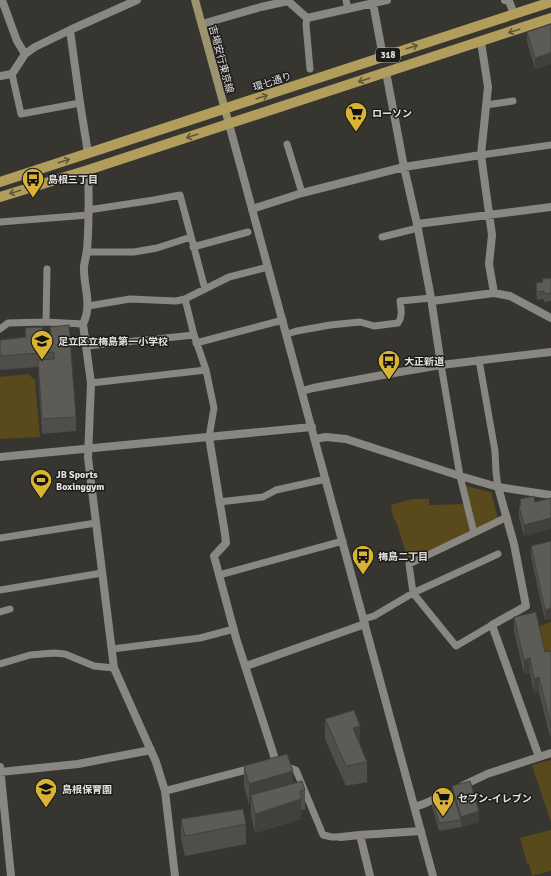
<svg xmlns="http://www.w3.org/2000/svg" width="551" height="876" font-family="Signika,'Noto Sans JP',sans-serif">
<style>
.green{fill:#594a1c}
.lines{fill:none;stroke-linecap:round;stroke-linejoin:round}
.service{stroke:#898781;stroke-width:7}
.minor{stroke:#898781;stroke-width:8}
.tertiary{stroke:#898781;stroke-width:8}
.secondary{stroke:#9e936f;stroke-width:8}
.primary{stroke:#b29e5c;stroke-width:10}
.wall{fill:#504e4a}
.shaded-wall{fill:#41403c}
.building{fill:#5d5b56;stroke:#41403c}
.oneway{stroke:#605638}
.labels{text-anchor:middle;stroke-width:3;stroke-linejoin:round;paint-order:stroke}
.shield{fill:#1d1c1a;stroke:#a8a7a5;stroke-width:1}
.shield-label{font-size:9px;font-weight:bold;fill:#e4e3e0}
.street-label{font-size:10px;fill:#e4e3e0;stroke:#1d1c1a}
.poi-label{font-size:10px;font-weight:bold;fill:#e4e3e0;stroke:#1d1c1a;text-anchor:start}
</style>
<rect width="100%" height="100%" fill="#363530"/>
<path class="green" d="M28,374L35,380L40,437L0,439V377Z
M465,486L491,492L498,519L408,560L397,524L393,517L391,505L412,499H429V505L469,504Z
M551,622V662L546,659L537,627Z
M551,760V822L532,765Z
M551,830V871L532,876L529,863H527L520,838Z"/>
<g class="lines">
<path class="service" d="M346,0L348,9
M307,18L306,24L310,69
M12,74L21,114L80,103
M486,105L513,101
M287,144L302,193
M481,155L551,145
M88,210L154,200L180,195L205,289
M0,222L88,215
M382,237L418,228
M193,247L248,232
M86,252H134L157,248L191,237
M185,299L194,335L206,370L214,408L209,437
M88,306L130,299L176,301L185,299L229,277L268,267
M46,322L47,269
M0,329L8,323L46,322L83,324
M287,334L297,331L330,325L360,322L374,326L398,323C403,316 401,309 400,301L431,298
M196,343L283,320
M86,346L194,335
M479,360L495,451L496,472L498,487
M441,365L460,476L474,533L409,564L413,593L456,646L492,625
M91,383L206,370
M219,502L263,497L276,490L326,479
M474,533L507,517
M0,538L96,523
M219,575L343,541
M0,590L102,573
M0,612L10,609
M364,619L374,616L413,593L498,554
M112,649L200,638L234,629
M0,664L30,655L54,653L65,654L94,666L114,668
M285,766L296,770L323,835L332,837H341"/>
<path class="minor" d="M2,0L17,41L25,54
M505,0L509,1L514,14
M373,3L383,57
M202,24L261,7L288,1L307,18L387,0
M70,30L80,103L88,153
M481,42L488,87L481,155L492,235L489,264L494,293
M386,72L404,167L417,224L431,298L441,365
M0,76L12,74L25,54L35,47L70,30L137,0
M88,170C89,197 89,224 87,251C86,256 85,261 84,266C83,286 93,304 83,324L91,383L88,458L114,668L156,762L165,791L175,876
M252,209L302,193L404,167L481,155
M417,224L551,207
M432,301L494,293L510,296L551,318
M209,437L225,534L226,543L214,556L236,638L276,762L270,763
M315,439L326,437L346,439L460,476L498,487L551,495
M498,487L514,544L526,606L492,625L539,757
M246,666L365,624
M0,767L11,876
M0,772L78,764L151,750
M462,786L487,774L551,753
M165,791L253,768
M415,807L426,803L441,796
M360,835L370,876
M341,837L360,835L421,831"/>
<path class="tertiary" d="M229,124L433,876
M302,391L313,388L388,374L441,365L551,352
M0,457L312,427"/>
<path class="secondary" d="M195,0L229,124"/>
<path class="primary" d="M0,182L551,2
M0,197L88,170L551,18"/>
</g>
<path class="wall" d="M551,24V64L535,69L527,42V32Z
M551,278V301L544,302V299L537,300L536,291V283L542,282V279Z
M50,327L76,417V431L42,434L38,374V367L0,370V340L25,338V328L43,335H50Z
M534,496L524,536L519,517V506H520V499Z
M551,541V619L545,620L531,557V546Z
M514,617L545,652L551,651V736L550,737L539,692L534,693L530,673L524,674L514,631Z
M325,719L360,746L367,762V782L346,786L325,739Z
M244,766L293,784L305,790V810H301V819L255,833L251,815V803L249,804L244,786Z
M452,786L479,822L461,827L439,831L432,806V798L452,790Z
M181,819L246,824V844L185,856L181,839Z"/>
<path class="shaded-wall" d="M551,53V64L535,69V58Z
M551,518V529L524,536V525Z
M551,608V619L545,620V610Z
M530,658V673L524,674V660Z
M539,677V692L534,693V679Z
M550,722H551V736L550,737Z
M360,726V746L353,728Z
M293,771V791L251,795V803L249,804V784Z
M301,799V819L255,833V814Z
M479,811V822L461,827V817Z"/>
<path class="building" d="M551,24V53L535,58L527,32Z
M551,278V293L544,294V291L537,292L536,283L543,282L542,279Z
M69,325L76,417L42,419L38,360L54,359V352L0,356V340L26,337L25,328L42,327L43,335H51L50,327Z
M534,496L535,502L551,498V518L524,525L519,506L521,505L520,499Z
M551,541V608L545,610L531,546Z
M536,612L545,652L551,651V722H550L539,677L534,679L530,658L524,660L514,617Z
M354,710L360,726L353,728L367,762L346,766L325,719Z
M287,754L293,771L249,784L244,766Z
M302,781L305,790L300,791L301,799L255,814L251,795Z
M470,781L479,811L461,817L452,786Z
M452,790L461,820L439,823L432,798L444,792Z
M243,809L246,824L185,836L181,819Z"/>
<defs><path id="oneway-shaft" d="M-6 0H5M1.5-3L5.5 0L1.5 3" fill="none" stroke-width="1.6" stroke-linecap="round" stroke-linejoin="round"/></defs>
<g class="oneway">
<use href="#oneway-shaft" transform="translate(514 31) rotate(162)"/>
<use href="#oneway-shaft" transform="translate(412 47) rotate(-18)"/>
<use href="#oneway-shaft" transform="translate(364 80) rotate(162)"/>
<use href="#oneway-shaft" transform="translate(262 97) rotate(-18)"/>
<use href="#oneway-shaft" transform="translate(192 136) rotate(162)"/>
<use href="#oneway-shaft" transform="translate(64 161) rotate(-18)"/>
<use href="#oneway-shaft" transform="translate(15 192) rotate(163)"/>
</g>
<defs>
<g id="supermarket-pin" transform="scale(1.15)"><path d="M0 17L-7.5 6A9.5 9.5 0 1 1 7.5 6Z" fill="#d9b334" stroke="#1d1c1a"/><path d="M-6-5.5h2.5l.6 2H6L4.5 2H-2.5L-4.4-4H-6ZM-1.5 3.2a1.3 1.3 0 1 0 .1 0ZM3 3.2a1.3 1.3 0 1 0 .1 0Z" fill="#111"/></g>
<g id="bus-pin" transform="scale(1.15)"><path d="M0 17L-7.5 6A9.5 9.5 0 1 1 7.5 6Z" fill="#d9b334" stroke="#1d1c1a"/><path d="M-5-6H5V4H4V6H2V4H-2V6H-4V4H-5ZM-3.5-4V0h7V-4ZM-3.5 1.2v1.5H-2V1.2ZM2 1.2v1.5H3.5V1.2Z" fill="#111"/></g>
<g id="school-pin" transform="scale(1.15)"><path d="M0 17L-7.5 6A9.5 9.5 0 1 1 7.5 6Z" fill="#d9b334" stroke="#1d1c1a"/><path d="M0-5L7-2L0 1L-7-2ZM-4 1L0 2.5L4 1V4Q0 6-4 4Z" fill="#111"/></g>
<g id="stadium-pin" transform="scale(1.15)"><path d="M0 17L-7.5 6A9.5 9.5 0 1 1 7.5 6Z" fill="#d9b334" stroke="#1d1c1a"/><path d="M0-5a6.5 5 0 1 0 0 10a6.5 5 0 1 0 0-10ZM-3.5-1.8h7v3.6h-7Z" fill="#111"/></g>
</defs>
<g fill-rule="evenodd">
<use href="#supermarket-pin" x="356" y="113"/>
<use href="#bus-pin" x="33" y="179"/>
<use href="#school-pin" x="42" y="341"/>
<use href="#bus-pin" x="389" y="361"/>
<use href="#stadium-pin" x="41" y="480"/>
<use href="#bus-pin" x="363" y="556"/>
<use href="#school-pin" x="46" y="789"/>
<use href="#supermarket-pin" x="443" y="798"/>
</g>
<g class="labels">
<rect class="shield" x="376" y="48" width="24" height="14" rx="3"/>
<g class="shield-label">
<text x="388" y="58">318</text>
</g>
<g class="street-label">
<text transform="translate(222 59) rotate(75)" y="4">吉場安行東京線</text>
<text transform="translate(272 81) rotate(-18)" y="4">環七通り</text>
</g>
<g class="poi-label">
<text x="372" y="117">ローソン</text>
<text x="48" y="183">島根三丁目</text>
<text x="58" y="345">足立区立梅島第一小学校</text>
<text x="404" y="365">大正新道</text>
<text x="56" y="478">JB Sports<tspan x="56" dy="12">Boxinggym</tspan></text>
<text x="378" y="560">梅島二丁目</text>
<text x="62" y="793">島根保育園</text>
<text x="458" y="802">セブン-イレブン</text>
</g>
</g>
</svg>
